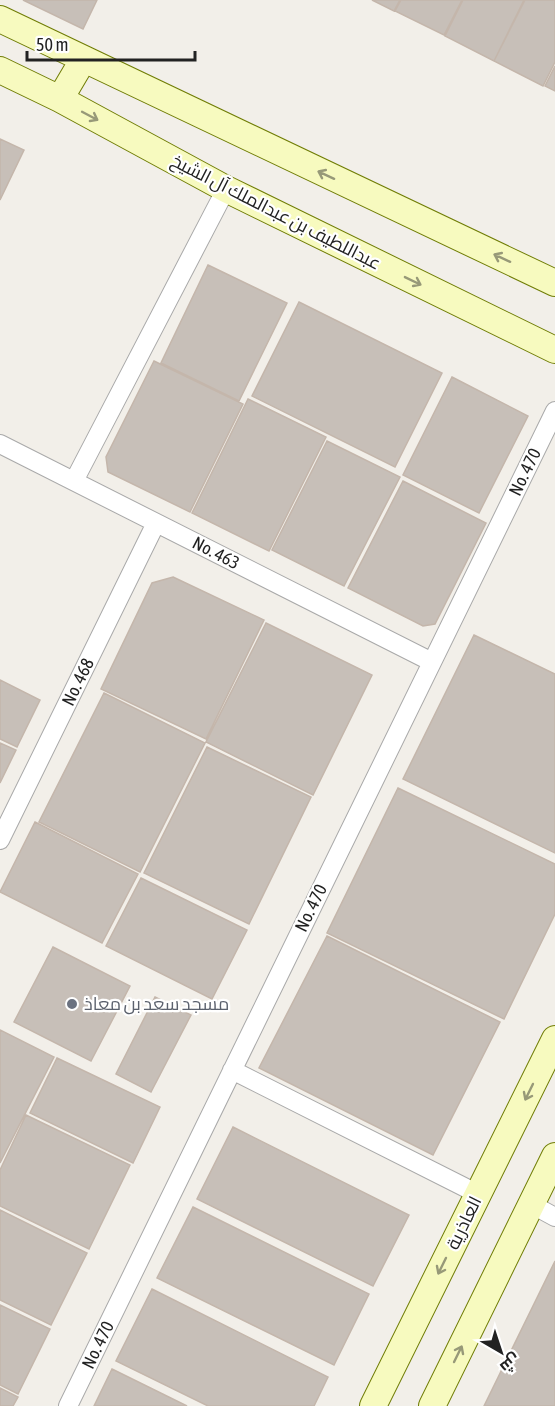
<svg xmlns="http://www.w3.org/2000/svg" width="555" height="1406" font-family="'Asap Condensed',Cairo,sans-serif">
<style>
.building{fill:#c7bfb8;stroke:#c4b6ab;stroke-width:1.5}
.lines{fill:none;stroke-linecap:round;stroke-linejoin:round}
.street-casing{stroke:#a9a9a9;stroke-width:20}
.secondary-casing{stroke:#707d05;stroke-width:28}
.street{stroke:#fff;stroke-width:18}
.secondary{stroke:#f7fabf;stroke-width:26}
.oneway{stroke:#979978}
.worship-dot{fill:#6b7280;stroke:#fff;stroke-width:2}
.labels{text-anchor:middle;stroke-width:4.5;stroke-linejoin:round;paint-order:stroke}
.street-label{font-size:18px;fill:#222;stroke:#fff}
.worship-label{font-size:18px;fill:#5b616d;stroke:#fff;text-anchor:start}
</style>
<rect width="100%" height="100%" fill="#f2efe9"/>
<path class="building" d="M23,0H97L83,29Z
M372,0H400L394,11Z
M401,0H462L444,35L395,11Z
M463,0H524L494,61L445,36Z
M525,0H555V62L543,86L494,61Z
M555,66V91L545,86Z
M0,139L24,150L0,200Z
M208,265L287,303L239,401L161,363Z
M299,302L442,373L395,467L252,396Z
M154,361L243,404L190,512L108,472L106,457Z
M452,377L528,416L479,513L403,475Z
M248,399L326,437L269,551L192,513Z
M327,441L400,477L344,586L272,550Z
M403,481L486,523L435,624L423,626L348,588Z
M173,577L264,620L206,739L101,689L152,583Z
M266,623L372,675L313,795L206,742Z
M474,635L555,674V853L403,779Z
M0,680L40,700L17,747L0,739Z
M104,693L205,743L140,872L39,822Z
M0,743L16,750L0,783Z
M207,747L311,797L249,924L144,873Z
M398,788L555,864V914L504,1019L327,933Z
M35,822L138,874L102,943L0,892Z
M141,878L247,930L212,999L106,946Z
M327,936L500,1022L433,1155L259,1068Z
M53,947L130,986L91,1061L14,1022Z
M155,997L191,1015L151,1092L116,1074Z
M0,1030L54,1057L0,1163Z
M57,1058L160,1107L133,1163L30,1113Z
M26,1115L130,1165L89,1249L0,1206V1170Z
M233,1127L409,1215L373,1286L197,1199Z
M193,1207L369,1294L334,1365L157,1278Z
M0,1210L87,1253L51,1325L0,1300Z
M555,1261V1406H484Z
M152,1289L328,1377L314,1406H208L116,1361Z
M0,1305L50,1329L18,1394L0,1385Z
M112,1369L187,1406H94Z
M0,1388L18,1397L13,1406H0Z"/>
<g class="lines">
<g class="street-casing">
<path id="street" d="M0,444L432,662
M74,481L226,189
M0,840L156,523
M232,1070L478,1194
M531,1204L555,1217
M68,1406L555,411"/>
</g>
<g class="secondary-casing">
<path id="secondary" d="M0,19L555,283
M0,70L60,99L226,189L555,350
M60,99L83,60
M373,1406L555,1039
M432,1406L555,1156"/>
</g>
<use href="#street" class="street"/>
<use href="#secondary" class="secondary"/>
</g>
<defs><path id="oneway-shaft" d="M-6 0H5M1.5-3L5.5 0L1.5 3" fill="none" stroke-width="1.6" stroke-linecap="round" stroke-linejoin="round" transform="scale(1.5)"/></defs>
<g class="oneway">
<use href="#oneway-shaft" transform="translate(90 116) rotate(28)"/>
<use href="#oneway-shaft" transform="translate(326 175) rotate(-155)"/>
<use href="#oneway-shaft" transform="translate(502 258) rotate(-155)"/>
<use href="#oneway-shaft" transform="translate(413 281) rotate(26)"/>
<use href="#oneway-shaft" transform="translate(529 1092) rotate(116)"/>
<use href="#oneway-shaft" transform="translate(442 1266) rotate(116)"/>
<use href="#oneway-shaft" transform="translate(458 1354) rotate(-64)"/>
</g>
<circle class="worship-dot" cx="72" cy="1004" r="6"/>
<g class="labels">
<g class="street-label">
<text transform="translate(276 212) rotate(27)" y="6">عبداللطيف بن عبدالملك آل الشيخ</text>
<text transform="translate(525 472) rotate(-64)" y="6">No. 470</text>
<text transform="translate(216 553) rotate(27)" y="6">No. 463</text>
<text transform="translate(78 682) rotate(-64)" y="6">No. 468</text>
<text transform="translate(311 908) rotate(-64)" y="6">No. 470</text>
<text transform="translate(464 1223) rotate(-64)" y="6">العاذرية</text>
<text transform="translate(98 1345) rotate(-64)" y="6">No. 470</text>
</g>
<g class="worship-label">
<text x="84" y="1010">مسجد سعد بن معاذ</text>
</g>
</g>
<g transform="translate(501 1352) rotate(141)" stroke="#ffffff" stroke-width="4.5" paint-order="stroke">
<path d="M0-4.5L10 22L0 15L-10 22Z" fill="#222222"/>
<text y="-9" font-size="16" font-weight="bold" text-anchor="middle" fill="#222222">ش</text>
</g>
<path d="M27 51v9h168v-9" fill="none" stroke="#222222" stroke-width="3"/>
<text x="36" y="51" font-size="18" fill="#222222" stroke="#ffffff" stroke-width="4.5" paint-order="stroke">50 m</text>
</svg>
